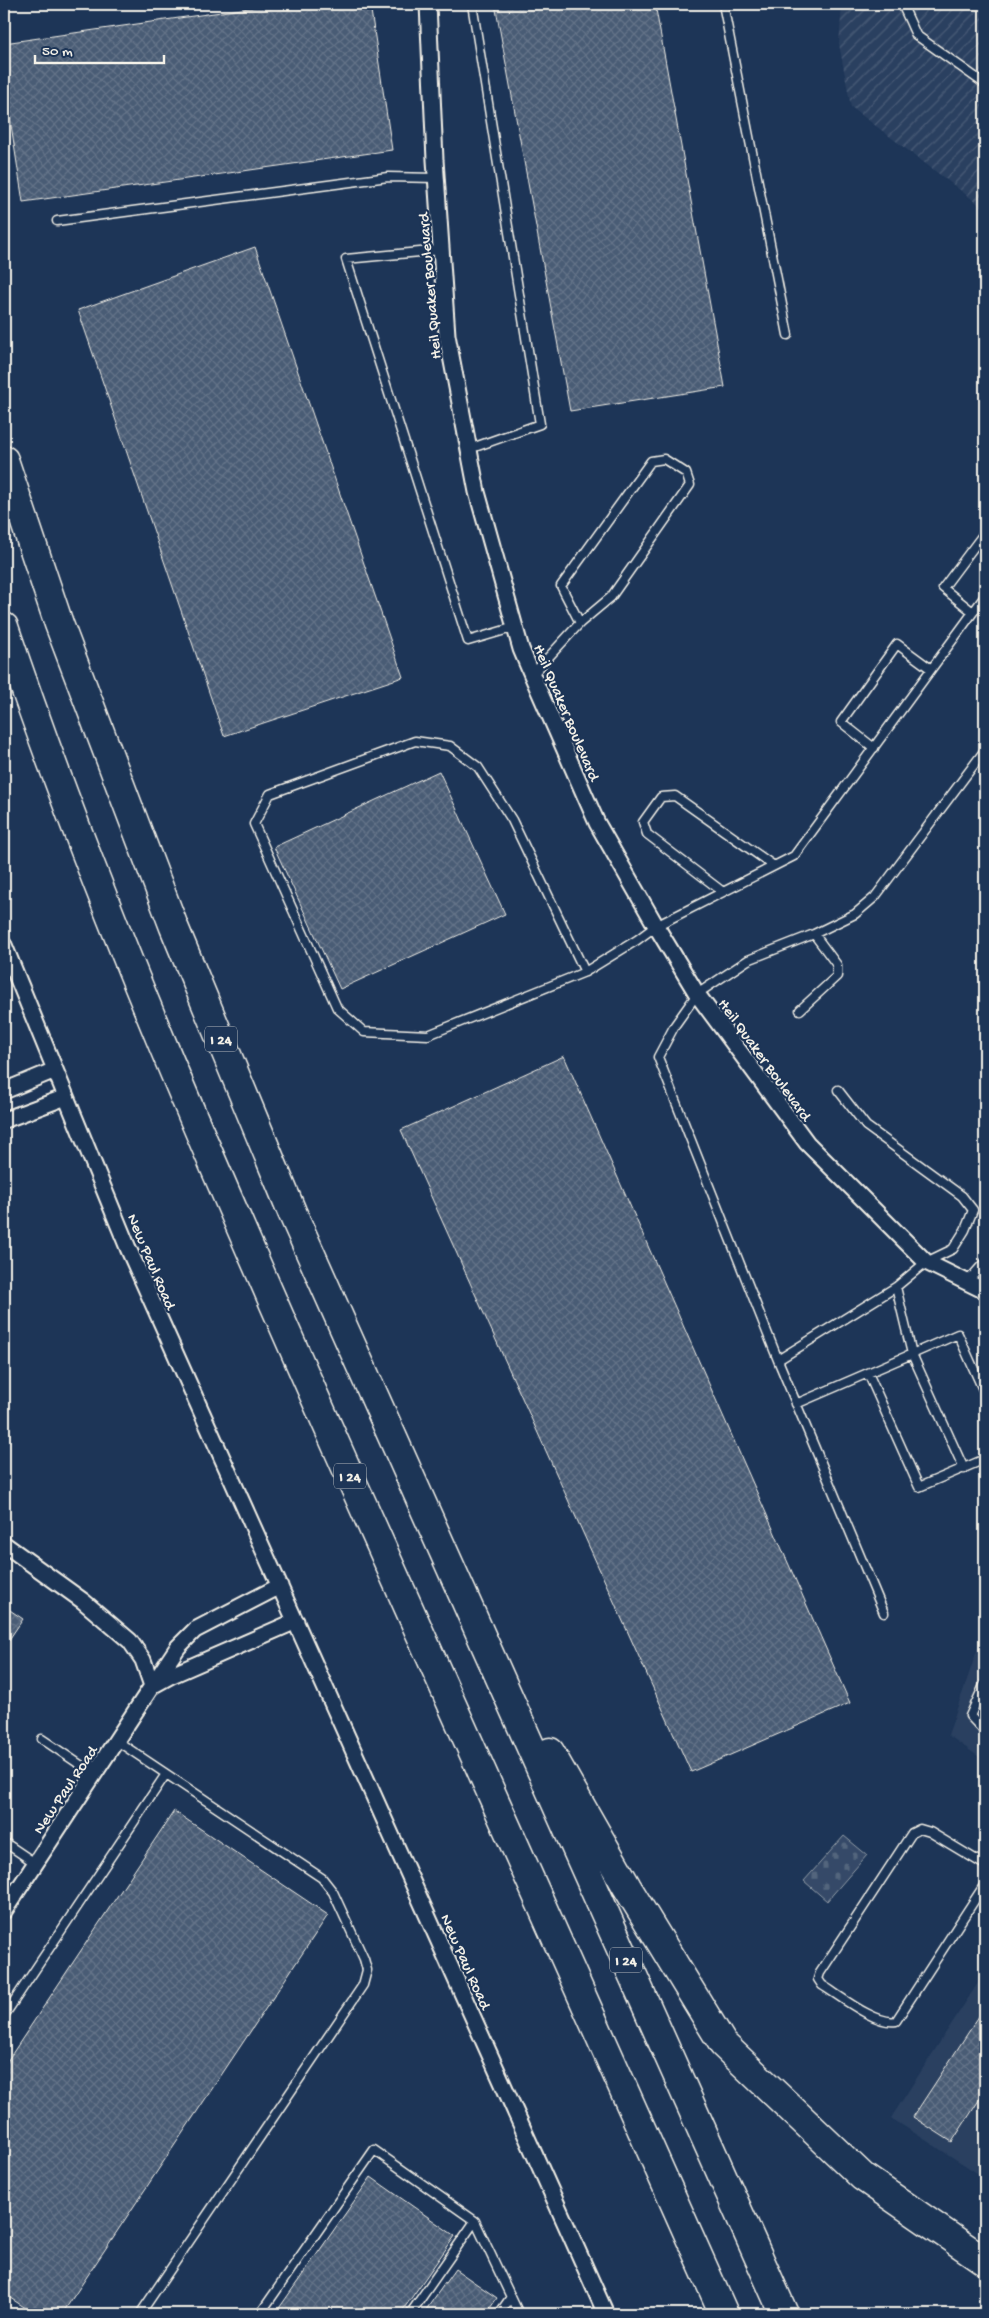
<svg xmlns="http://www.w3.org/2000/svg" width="989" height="2318" font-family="'Gochi Hand',sans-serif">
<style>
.built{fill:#2a4060}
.industrial{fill:url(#industrial-furrows)}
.cemetery{fill:url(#cemetery-stones);stroke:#949ea8}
.building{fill:url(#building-cross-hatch);stroke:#f4f1e8}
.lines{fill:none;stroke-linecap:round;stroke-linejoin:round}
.service-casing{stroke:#f4f1e8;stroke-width:11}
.minor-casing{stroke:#f4f1e8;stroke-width:19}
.motorway-casing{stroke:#f4f1e8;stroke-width:31}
.service{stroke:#1d3557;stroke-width:8}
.minor{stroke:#1d3557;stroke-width:15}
.motorway{stroke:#1d3557;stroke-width:28}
.labels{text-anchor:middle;stroke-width:4.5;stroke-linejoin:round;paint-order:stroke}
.shield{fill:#1d3557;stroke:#b4b9bc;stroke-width:1}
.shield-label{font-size:15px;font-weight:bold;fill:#f4f1e8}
.street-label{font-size:16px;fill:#f4f1e8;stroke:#1d3557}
</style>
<defs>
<pattern id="industrial-furrows" width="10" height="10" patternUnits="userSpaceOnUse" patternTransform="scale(1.25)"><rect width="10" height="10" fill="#2a4060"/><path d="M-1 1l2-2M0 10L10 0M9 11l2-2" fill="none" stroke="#4a5c77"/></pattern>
<pattern id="cemetery-stones" width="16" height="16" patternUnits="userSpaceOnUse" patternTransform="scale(1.25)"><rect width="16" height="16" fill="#354a67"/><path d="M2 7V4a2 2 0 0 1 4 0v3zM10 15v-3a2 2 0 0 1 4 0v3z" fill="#53657d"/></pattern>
<pattern id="building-cross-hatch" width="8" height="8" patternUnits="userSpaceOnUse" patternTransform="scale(1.25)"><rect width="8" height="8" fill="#485b74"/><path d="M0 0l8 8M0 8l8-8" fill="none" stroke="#637388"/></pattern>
</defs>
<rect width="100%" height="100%" fill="#1d3557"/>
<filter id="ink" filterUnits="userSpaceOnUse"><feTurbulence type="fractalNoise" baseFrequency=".02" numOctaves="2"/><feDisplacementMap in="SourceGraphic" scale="10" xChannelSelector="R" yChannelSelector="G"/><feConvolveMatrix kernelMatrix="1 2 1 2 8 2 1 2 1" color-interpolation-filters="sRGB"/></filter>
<g filter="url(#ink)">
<path class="built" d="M985,1627V1761L948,1735Z
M985,1972V2178L891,2118Z"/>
<path class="industrial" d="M842,4H985V209L851,107L839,44Z"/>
<path class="cemetery" d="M844,1836L867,1855L827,1901L804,1881Z"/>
<path class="building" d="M277,4H370L392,150L23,202L4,80V43Z
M495,4H655L725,387L570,411Z
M255,247L403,677L224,736L78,310Z
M439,771L505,914L340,989L274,847Z
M564,1056L850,1703L691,1772L401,1130Z
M4,1606L23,1619L4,1647Z
M174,1811L328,1915L62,2314H35L4,2294V2066Z
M985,2007V2091L952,2142L913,2117Z
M371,2177L455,2236L400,2314H275Z
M455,2269L497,2298L486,2314H423Z"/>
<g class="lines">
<g class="service-casing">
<path id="service" d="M723,4L788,335
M902,4L916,35L985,84
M57,221L388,177L436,178
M441,250L346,259L468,641L515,627
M469,449L540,424L472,4
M973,612L943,588L985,532
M532,675L580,623L611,597L690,485L686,473L664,459L651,461L561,586L580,623
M874,748L841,722L897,644L931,669
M723,892L647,834L643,822L661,797L675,796L774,866
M585,972L512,820L478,767L450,746L415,741L270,794L254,824L337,1008L364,1032L428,1035L585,972L637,940L656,926L794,856L985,596
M800,1010L837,976V965L814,934
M838,1090L866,1126L962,1196L973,1210L965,1230L953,1249L926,1262L896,1287L778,1360L658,1057L675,1025L697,994L748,960L814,934L855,914L875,897L985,750
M967,1282L985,1262
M778,1360L884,1613
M868,1373L919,1487L985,1459
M796,1404L912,1354L896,1287
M964,1469L912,1354L958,1334L985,1394
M985,1683L970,1716L985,1732
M42,1739L94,1774
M117,1741L322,1878L333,1892L364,1959L367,1970L363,1985L140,2314
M4,1842L35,1863
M985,1865L930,1832L920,1829L912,1833L820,1973L818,1979L822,1985C840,1996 876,2025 896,2021L985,1884
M4,2016L166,1774
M260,2314L374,2150L475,2221L519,2314
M410,2314L475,2221
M499,2314L511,2297"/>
</g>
<g class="minor-casing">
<path id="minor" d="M428,4L435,160L447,335L477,492L521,649L532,675L597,823L656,926L697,994L807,1143L926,1262L985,1291
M4,945L128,1248L606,2314
M4,1091L55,1070
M4,1120L66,1097
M4,1544L83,1601L130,1641L143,1660L152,1686L4,1911
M280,1586L195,1630L178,1647L152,1686L172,1675L296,1621"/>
</g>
<g class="motorway-casing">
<path id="motorway" d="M4,460L59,624L174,927L292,1212L784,2314
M4,627C101,915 225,1194 348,1472C473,1753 598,2034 724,2314
M550,1752L627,1887L723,2044L863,2177L985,2261"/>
</g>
<use href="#service" class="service"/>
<use href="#minor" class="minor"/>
<use href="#motorway" class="motorway"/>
</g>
</g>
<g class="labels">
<g class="shield">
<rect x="205" y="1026.5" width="32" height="25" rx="4"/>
<rect x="334" y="1463.5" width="32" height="25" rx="4"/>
<rect x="610" y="1947.5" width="32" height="25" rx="4"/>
</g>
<g class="shield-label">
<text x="221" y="1044">I 24</text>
<text x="350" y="1481">I 24</text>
<text x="626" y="1965">I 24</text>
</g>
<g class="street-label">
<text transform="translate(428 286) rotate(-95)" y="6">Heil Quaker Boulevard</text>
<text transform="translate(568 712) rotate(67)" y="6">Heil Quaker Boulevard</text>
<text transform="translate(766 1059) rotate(54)" y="6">Heil Quaker Boulevard</text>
<text transform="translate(153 1261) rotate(67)" y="6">New Paul Road</text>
<text transform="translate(64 1789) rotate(-56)" y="6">New Paul Road</text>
<text transform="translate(467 1961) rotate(66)" y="6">New Paul Road</text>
</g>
</g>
<rect width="989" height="2318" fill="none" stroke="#1d3557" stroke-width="20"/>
<rect x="10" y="10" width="969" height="2298" fill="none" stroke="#f4f1e8" stroke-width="2" filter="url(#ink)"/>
<path d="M35 55v8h129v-8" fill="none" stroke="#f4f1e8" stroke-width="2.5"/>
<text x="42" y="55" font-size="15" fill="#f4f1e8" stroke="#1d3557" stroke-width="4" paint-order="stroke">50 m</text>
</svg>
